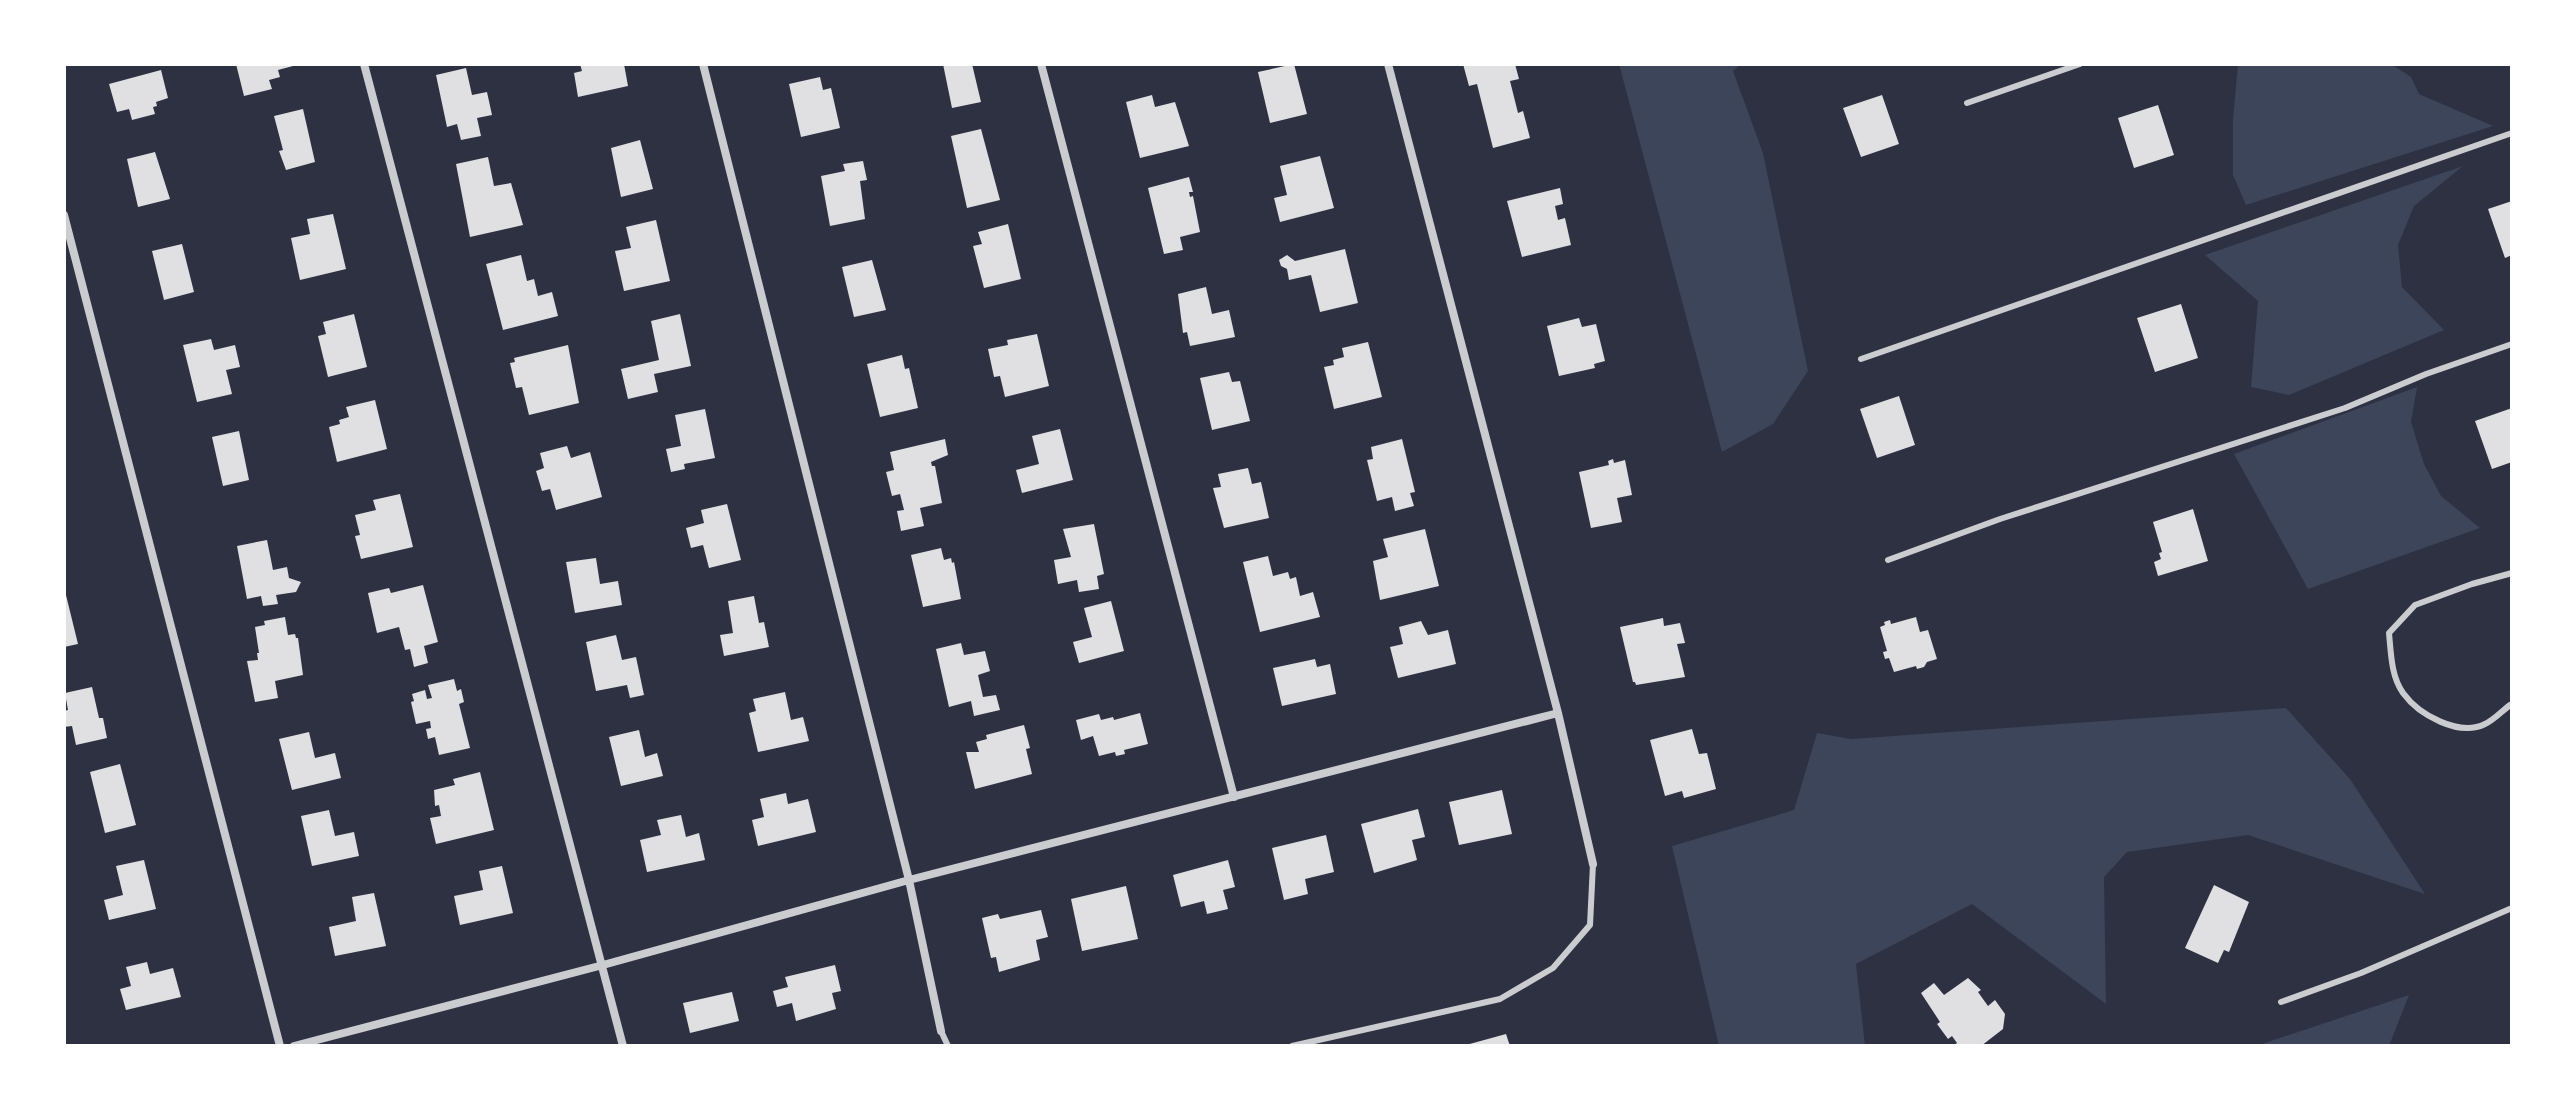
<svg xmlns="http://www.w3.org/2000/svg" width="2576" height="1110" font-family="'PT Sans Narrow',sans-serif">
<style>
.green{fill:#3c4559}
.building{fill:#e0e0e3}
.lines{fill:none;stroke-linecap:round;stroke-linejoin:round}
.service{stroke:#caccd0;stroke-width:6}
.minor{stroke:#caccd0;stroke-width:8}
</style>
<rect width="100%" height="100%" fill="#2d3142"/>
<path class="green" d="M1619,64H1741L1733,71L1763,153L1808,371L1773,424L1722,452Z
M2238,64H2391L2411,77L2419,94L2493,126L2246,205L2233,175V120Z
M2463,166L2414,206L2398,245L2402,287L2444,330L2289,395L2251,387L2258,301L2205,255Z
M2417,387L2411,422L2424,464L2441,496L2480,528L2308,589L2234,454Z
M2286,708L2350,779L2425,894L2248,835L2127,852L2104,877L2106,1004L1972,904L1856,964L1865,1046H1719L1672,846L1794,810L1817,733L1851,739Z
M2409,995L2389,1046H2256Z"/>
<path class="building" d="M236,64H293V66L278,70L280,77L269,80L272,89L244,96Z
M580,64H624L628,86L578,97L574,73L582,71Z
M943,64H972L981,102L952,108Z
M1294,64L1307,114L1270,123L1258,72Z
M1463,64H1515L1519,79L1510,81L1518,113L1523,111L1530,138L1493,148L1477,84L1469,86Z
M466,68L472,95L487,92L492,115L477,118L481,136L461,140L457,124L447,127L436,75Z
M161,70L168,98L156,102L157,106L153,107L155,114L132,120L129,109L117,112L109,84Z
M820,77L823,90L831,88L840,128L801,137L789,84Z
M1152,95L1155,107L1175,102L1189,146L1140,158L1126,102Z
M1882,95L1899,144L1861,157L1843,108Z
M2158,105L2174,155L2134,168L2118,118Z
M303,109L315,162L286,170L279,151L283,150L274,116Z
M981,129L1000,200L967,208L951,136Z
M640,140L653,189L621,197L611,148Z
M155,152L170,199L138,207L127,159Z
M1320,156L1334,208L1280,222L1274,198L1287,195L1280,166Z
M488,157L494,186L511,183L523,225L470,237L456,164Z
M863,161L867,180L860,181L865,219L830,226L821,176L845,171L843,164Z
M1189,177L1193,192H1189L1190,197L1193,196L1200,232L1180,237L1183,250L1164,254L1148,188Z
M1560,188L1563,204L1555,206L1558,220L1565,218L1571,245L1522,257L1507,201Z
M2512,201V255L2505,258L2488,209Z
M333,214L346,269L300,280L291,238L310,234L307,219Z
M656,220L670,281L624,291L615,251L631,248L626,227Z
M1008,224L1021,279L984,288L973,246L982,244L978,232Z
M182,244L194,292L164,300L152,251Z
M1345,249L1358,303L1320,312L1311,275L1289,280L1287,269L1281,266L1279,260L1287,255L1295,261Z
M521,255L527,281L534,279L538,296L552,292L558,316L503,330L486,264Z
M872,260L886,310L854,317L842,267Z
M1206,287L1212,314L1229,310L1235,337L1190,346L1187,332L1183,333L1178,294Z
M2181,304L2198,358L2155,372L2137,318Z
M354,314L367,367L328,377L318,336L326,334L323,322Z
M680,314L691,366L654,374L658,392L628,399L621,369L659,360L651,321Z
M1579,318L1582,327L1596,324L1605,361L1594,364L1595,368L1559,376L1547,326Z
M1037,334L1049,386L1005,397L1000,376L994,377L988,349L1008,345L1007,340Z
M211,339L214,350L235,345L240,367L226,370L232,394L197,402L183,345Z
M1368,342L1382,397L1334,409L1324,367L1334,365L1333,360L1344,357L1342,348Z
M568,345L579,403L529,415L522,387L516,388L510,363L515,362L514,358Z
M902,355L905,369L909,368L918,408L880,417L867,364Z
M1229,372L1232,382L1240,381L1250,421L1212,430L1200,378Z
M1899,396L1915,445L1877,458L1860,409Z
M375,400L387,449L337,462L329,427L340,424L339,420L349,417L346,407Z
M2512,408V462L2492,469L2475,421Z
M705,409L715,458L684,464L685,469L671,472L666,449L681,446L675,415Z
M1060,429L1073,480L1022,493L1016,470L1039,464L1032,436Z
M239,431L249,480L223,486L212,437Z
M945,439L948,455L931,462L932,466H935L942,503L920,508L924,526L901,531L897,511L904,510L900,494L892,496L886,472L894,470L890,452Z
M1402,439L1415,492L1410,493L1414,506L1395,511L1392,497L1377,501L1367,460L1373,459L1371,447Z
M567,446L571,458L590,452L602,497L556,510L550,489L542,491L536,471L544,468L540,453Z
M1613,459L1614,463L1625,460L1632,495L1617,498L1622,522L1591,528L1579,472L1609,465L1608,461Z
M1248,468L1252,484L1261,482L1269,518L1224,528L1213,488L1221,487L1218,474Z
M400,494L413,547L361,559L355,536L360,535L355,515L376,510L373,500Z
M727,504L741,560L709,568L703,545L691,548L686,528L704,523L701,510Z
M2193,509L2208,561L2158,576L2154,562L2161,559L2159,553L2162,552L2153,522Z
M1094,524L1104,574L1097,576L1099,589L1079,592L1077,580L1058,584L1054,560L1071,557L1063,529Z
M1425,529L1439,586L1380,600L1373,561L1388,557L1383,539Z
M267,540L273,570L287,567L289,578L301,582L296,592L276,595L278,604L263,606L261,596L247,599L237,546Z
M941,548L944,560L951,558L952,563L954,562L961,599L923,607L911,555Z
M1268,556L1273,576L1288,572L1290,579L1296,577L1300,596L1313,592L1320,617L1260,632L1243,562Z
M596,558L600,584L618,581L622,605L575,613L566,562Z
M423,585L438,642L424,646L428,663L414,667L410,649L405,650L399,627L377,633L368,593L389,588L391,593Z
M64,587L78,644L64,647Z
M754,596L759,623L764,622L769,647L724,656L720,635L733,633L728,601Z
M1111,601L1124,651L1079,663L1073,642L1092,637L1084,608Z
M285,617L288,635L295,634L296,638H298L303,675L275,681L278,698L255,702L247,661L258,660L257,653H259L255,627L265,625L264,621Z
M1916,617L1920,632L1928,630L1937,659L1927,662L1924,667L1917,669L1916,666L1894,672L1889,658L1885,659L1883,652L1887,651L1880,627L1885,625L1884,622L1890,620L1891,624Z
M1663,618L1664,626L1680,623L1685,643L1677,644L1685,677L1636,685L1635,682H1633L1620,627Z
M1421,621L1428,635L1448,630L1456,664L1398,678L1390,647L1403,644L1399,627Z
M616,635L622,660L636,657L644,695L630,698L627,685L596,691L586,642Z
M961,643L964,655L985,651L990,671L978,675L983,697L996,695L1000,710L974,716L971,701L949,707L936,649Z
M1315,659L1317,667L1330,664L1336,694L1282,706L1273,668Z
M454,679L457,691L461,689L464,702L459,704L470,748L439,755L435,737L428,739L426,729L431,728L430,721L416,724L411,702L414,701L412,694L425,690L427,699L432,698L428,685Z
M92,687L99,718H103L107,738L76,745L72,726L64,727V711L68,710L65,693Z
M785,692L791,720L803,717L809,741L758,752L749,713L756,711L753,699Z
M1140,713L1148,744L1124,750L1125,754L1116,756L1115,752L1099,756L1093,736L1081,740L1076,720L1099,714L1101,720L1113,717L1114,720Z
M1024,725L1030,748L1026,749L1032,774L975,789L966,752H979L976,742L987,739L986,735Z
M1692,729L1699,754L1707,753L1716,789L1684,798L1682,791L1665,796L1650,740Z
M639,730L645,757L657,753L663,776L621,786L609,737Z
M309,732L315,758L335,753L341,778L292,790L279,739Z
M120,764L136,825L105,833L90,772Z
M480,772L494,830L436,844L430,818L441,816L439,805L435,806L434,790L455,785L453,779Z
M1502,790L1512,834L1459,845L1449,802Z
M786,793L788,804L808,799L816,832L758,846L752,820L764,817L760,799Z
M1418,809L1425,837L1412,840L1417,860L1374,873L1361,824Z
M329,810L335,836L354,832L359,856L312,866L301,816Z
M681,815L686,837L699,833L705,860L647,872L640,840L661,835L657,820Z
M1326,835L1334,872L1305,879L1308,894L1284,900L1272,848Z
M144,860L156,909L109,920L104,900L123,895L116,866Z
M1228,860L1235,887L1223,890L1228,909L1207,914L1204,901L1181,907L1173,875Z
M502,866L513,913L460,925L454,896L483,890L479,871Z
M2214,885L2249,902L2229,952L2224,950L2218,963L2185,948Z
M1126,886L1138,939L1082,951L1071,899Z
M374,893L386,946L335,956L329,927L356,921L352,897Z
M1041,910L1048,937L1036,940L1040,960L999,972L996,957L991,958L982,918L998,914L1000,919Z
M147,962L150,974L173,968L181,997L126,1010L120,989L131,986L126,967Z
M835,965L841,991L832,993L836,1009L796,1021L792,1003L777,1007L773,991L788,987L785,977Z
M1968,978L1981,990L1978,992L1988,1006L1995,1000L2005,1014L2003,1029L1981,1046H1953L1957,1043L1952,1036L1948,1039L1937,1024L1940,1022L1921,993L1934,983L1944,995Z
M732,992L739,1021L690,1033L683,1003Z
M1506,1034L1510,1046H1466V1045Z"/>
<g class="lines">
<path class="service" d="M1967,103L2080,64
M1861,359L2512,133
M1888,560L2000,519L2345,408L2426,374L2512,344
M2510,705C2502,711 2494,720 2485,724C2459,737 2419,715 2403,693C2391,676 2391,653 2389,633L2415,605L2472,584L2512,573
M2281,1002L2361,973L2512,908
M941,1031L948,1046
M1292,1046L1500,999L1553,968L1590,925L1593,864"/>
<path class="minor" d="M364,64L623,1046
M703,64L909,880L941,1031
M1041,64L1234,797
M1388,64L1558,713L1593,864
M64,215L280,1046
M294,1046L603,965L909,880L1558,713"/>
</g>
<rect width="2576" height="1110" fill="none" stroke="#ffffff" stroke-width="132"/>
</svg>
